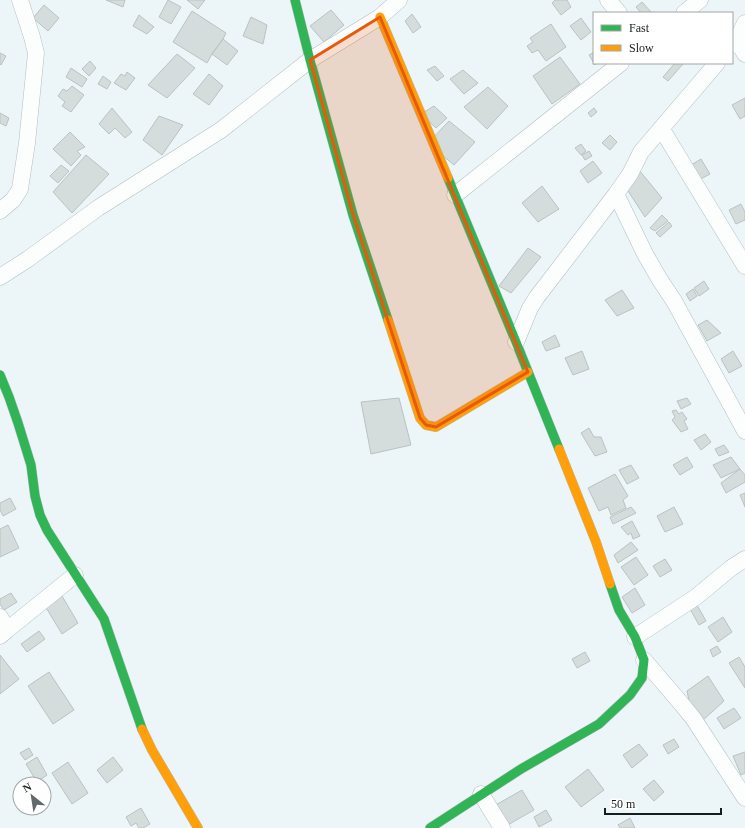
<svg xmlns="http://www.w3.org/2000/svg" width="745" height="828" font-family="Georgia,serif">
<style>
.building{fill:#d4dcdc;stroke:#bac2c3}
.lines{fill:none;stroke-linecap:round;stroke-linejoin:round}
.street-casing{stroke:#b5bcbe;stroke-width:17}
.fast-casing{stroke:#b5bcbe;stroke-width:10}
.slow-casing{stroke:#b5bcbe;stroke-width:10}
.street{stroke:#fcfefe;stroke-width:16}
.fast{stroke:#30b455;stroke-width:9}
.slow{stroke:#ff9f0a;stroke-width:9}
.marked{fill:#e8590c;fill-opacity:0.2;stroke:#e8590c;stroke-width:3;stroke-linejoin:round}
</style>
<rect width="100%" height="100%" fill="#ecf6f8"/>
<path class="building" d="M106,0H125L123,7Z
M168,0L181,7L171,24L159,17Z
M187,0H205L198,9Z
M555,0H567L571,7L561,15L552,3Z
M642,2L652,13H641L636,7Z
M44,5L59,18L48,31L33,18Z
M331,10L344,25L324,42L310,26Z
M192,11L226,33L223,39L212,54L207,63L173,42Z
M412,14L421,27L413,33L405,21Z
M139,15L154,27L147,34L133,26Z
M251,17L267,25L263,44L243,36Z
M581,18L591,32L581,40L570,26Z
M551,24L566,47L546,61L538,50L532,53L527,46L533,42L530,38Z
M223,39L238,51L227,65L212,54Z
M594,52V63H597L595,65L589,55Z
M0,53L6,56L1,65L0,64Z
M177,54L195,68L167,98L148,85Z
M560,57L580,84L552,104L533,76Z
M90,61L96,68L89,76L82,69Z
M675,63H681L683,64L668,81L663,77Z
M435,66L444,76L437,81L427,70Z
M71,68L87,79L82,87L66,77Z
M463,70L478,83L464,94L450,79Z
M127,72L135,78L126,90L114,83L121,74L125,76Z
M209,74L223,86L209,105L193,94Z
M103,76L111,82L107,89L98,84Z
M72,86L84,95L71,112L62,106L65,102L58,96L63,89L67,91Z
M488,87L508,106L487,129L464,107Z
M745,98V116L740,119L732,105Z
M434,106L447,118L436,128L421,114Z
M112,108L132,132L125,138L115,128L109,134L99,124Z
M594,108L597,112L591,117L588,113Z
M0,113L9,118L6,126L0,123Z
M159,116L183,125L162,155L143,140Z
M449,121L475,142L454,165L428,143Z
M70,132L85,147L77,151L81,155L71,166L53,149Z
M610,135L617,142L610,150L602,143Z
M581,144L586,151L581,155L575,148Z
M589,151L592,156L585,160L582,155Z
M86,155L109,174L72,213L53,192Z
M701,159L710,174L697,181L688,167Z
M593,161L602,173L588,183L580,171Z
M61,165L69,171L58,183L50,176Z
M639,170L662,198L645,217L626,188Z
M542,186L559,209L538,222L522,203Z
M741,204L745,212V220L736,224L729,210Z
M662,215L668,221L655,231L650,228Z
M669,222L672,226L660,237L656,233Z
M528,248L541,257L511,293L499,286Z
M704,281L709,289L699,296L694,288Z
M693,289L697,296L690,301L686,294Z
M622,290L634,308L617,316L605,300Z
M707,320L721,333L707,341L698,325Z
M555,335L560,346L546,351L542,342Z
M582,351L589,369L573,375L565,358Z
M733,351L742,366L729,373L721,359Z
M399,398L411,445L371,454L361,402Z
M687,398L691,404L681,409L677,401Z
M676,410L679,414L682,412L687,419L684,421L688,429L681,432L672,420L675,417L672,411Z
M589,428L594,437H601L607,452L595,456L581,433Z
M705,434L711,442L701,450L694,440Z
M724,445L729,452L719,456L715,449Z
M687,457L693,467L680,475L673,465Z
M731,457L740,469L721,478L713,465Z
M631,465L639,478L627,484L619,470Z
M740,469L745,475V482L726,493L721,483Z
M615,474L628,496L623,500L626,508L611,515L608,507L599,511L588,488Z
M745,493V507L740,495Z
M10,498L16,509L3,516L0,510V503Z
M631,507L636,513L613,524L610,517Z
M674,507L683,524L665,532L657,516Z
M632,521L640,536L633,539L631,533L628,535L621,527Z
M8,525L19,548L0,557V529Z
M631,542L638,550L618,563L614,555Z
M636,557L648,575L634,585L621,567Z
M665,559L672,570L660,577L653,566Z
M635,588L645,605L632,613L622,597Z
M59,591L78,623L62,634L42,601Z
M11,593L17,602L4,610L0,604V599Z
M697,605L706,621L699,625L690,609Z
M723,617L732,632L718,642L708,627Z
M39,631L45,639L27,652L21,644Z
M717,646L721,652L713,657L710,650Z
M585,652L590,661L577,668L572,659Z
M0,655L19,679L0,694Z
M739,657L745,667V688L729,663Z
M49,672L74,710L53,724L28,686Z
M708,676L724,701L701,722L690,705L687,691Z
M734,708L741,718L724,729L717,718Z
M674,739L679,747L668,754L663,745Z
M639,744L648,755L632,768L623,755Z
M29,748L33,755L25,760L20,753Z
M745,752V773L741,775L733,756Z
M37,757L47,775L37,782L26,764Z
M113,757L123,770L107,783L97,770Z
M68,762L88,793L72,804L52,773Z
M588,769L604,790L581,807L565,787Z
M654,780L664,792L654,801L643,789Z
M522,790L534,810L506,826L494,806Z
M141,808L150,824L143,828H139L136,823L131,826L126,817Z
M546,810L552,820L539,827L534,817Z
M630,818L635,828H620L618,825Z"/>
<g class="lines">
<g class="street-casing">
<path id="street" d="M608,0L619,13
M684,13L700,0
M737,40L745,54
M732,45L737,40L745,23
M661,128L745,266
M616,194L645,254L660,280L674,301L745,431
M455,195L621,63
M0,211L13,200L20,189L27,143L36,53L32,37L20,0
M0,277L28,259L98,208L221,130L310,60L380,17L399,0
M516,342L530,308L537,297L616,194L630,174L641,152L717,63
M0,617L7,630
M0,636L7,630L75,575
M635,637L696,597L731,568L745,559
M644,660L679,701L693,718L745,798
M481,794L502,828"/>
</g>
<g class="fast-casing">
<path id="fast" d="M295,0L310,60L353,215L388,320
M448,178L516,342L559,449
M0,375L9,397L18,423L31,465L35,496L40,515L47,530L104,619L142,729
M430,828L521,769L599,724L630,695L642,678L644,660L635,637L619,610L610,584"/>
</g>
<g class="slow-casing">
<path id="slow" d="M380,17L448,178
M388,320L420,418L426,425L436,427L528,372
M559,449L596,542L610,584
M142,729L152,750L198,828"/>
</g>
<use href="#street" class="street"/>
<use href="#fast" class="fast"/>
<use href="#slow" class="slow"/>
</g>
<path class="marked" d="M380,17L528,372L436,427L426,425L420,418L353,215L310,60Z"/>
<rect x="593" y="12" width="140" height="52" fill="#ffffff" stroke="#a2a5a5"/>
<rect x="601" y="25" width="20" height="6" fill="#30b455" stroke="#a2a5a5"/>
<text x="629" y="32" font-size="12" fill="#161d1e">Fast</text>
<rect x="601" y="45" width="20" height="6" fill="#ff9f0a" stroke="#a2a5a5"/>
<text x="629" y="52" font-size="12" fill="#161d1e">Slow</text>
<g transform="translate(32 796) rotate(330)"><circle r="19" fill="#ffffff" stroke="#a2a5a5"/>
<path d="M0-3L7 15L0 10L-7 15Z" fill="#61696a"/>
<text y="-6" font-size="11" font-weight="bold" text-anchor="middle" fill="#161d1e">N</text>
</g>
<path d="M605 808v6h116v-6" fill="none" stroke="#161d1e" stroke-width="2"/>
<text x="611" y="808" font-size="12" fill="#161d1e" stroke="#ffffff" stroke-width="3" paint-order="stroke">50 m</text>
</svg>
